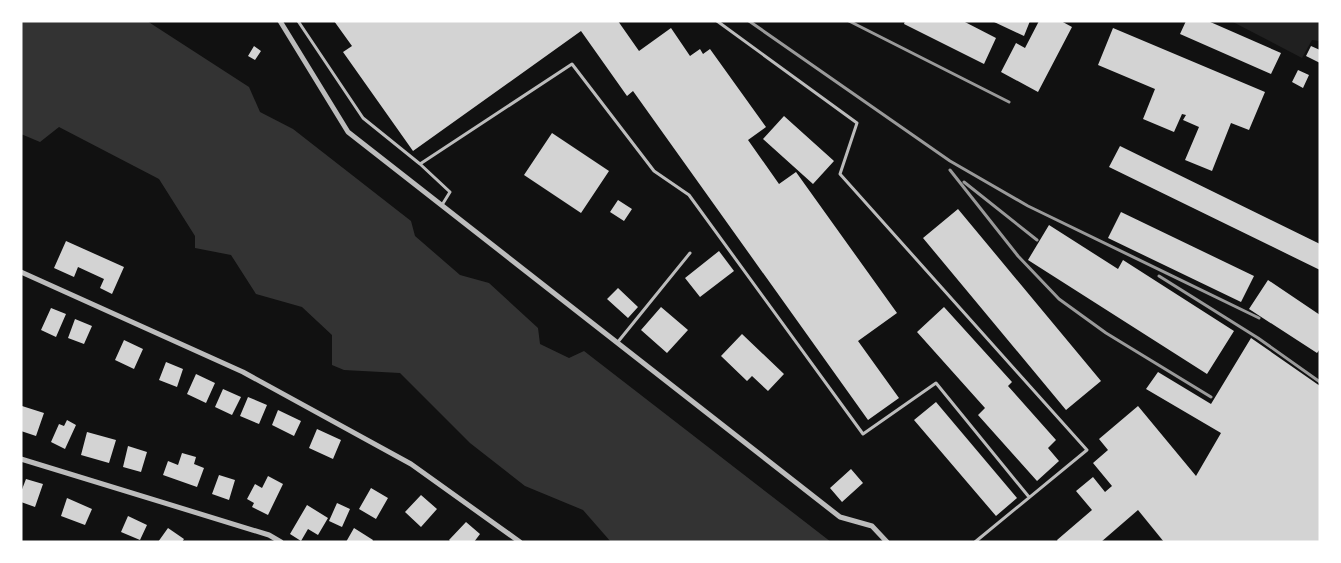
<svg xmlns="http://www.w3.org/2000/svg" width="1341" height="563" font-family="'Exo 2',sans-serif">
<style>
.green{fill:#202020}
.water{fill:#333}
.building{fill:#d3d3d3}
.lines{fill:none;stroke-linecap:round;stroke-linejoin:round}
.service{stroke:#bcbcbc;stroke-width:3}
.minor{stroke:#bcbcbc;stroke-width:5}
.rail{stroke:#9a9a9a;stroke-width:3}
</style>
<rect width="100%" height="100%" fill="#111"/>
<path class="green" d="M1231,21H1320V41L1312,40L1302,58Z"/>
<path class="water" d="M21,21H147L249,87L260,112L293,129L411,221L415,236L460,275L489,283L538,328L540,344L569,358L584,351L831,542H611L583,510L525,486L470,443L400,373L344,370L332,365V335L302,307L256,294L231,255L195,248V236L159,179L59,127L40,142L21,134Z"/>
<path class="building" d="M334,21H618L639,51L671,28L690,56L700,49L703,54L710,49L766,127L748,140L779,184L796,172L897,313L858,341L899,398L868,420L633,91L627,96L581,31L413,151L343,52L352,46Z
M905,21H963L996,38L984,64L904,24Z
M992,21H1030L1024,36Z
M1039,21H1061L1072,27L1038,92L1001,72L1016,43L1025,48Z
M1186,21H1208L1281,53L1271,74L1180,34Z
M1113,28L1265,92L1249,130L1231,123L1212,171L1185,160L1199,127L1183,120L1186,115L1182,114L1174,132L1143,119L1155,89L1098,65Z
M254,46L261,51L255,60L248,56Z
M1311,46L1320,50V63L1306,56Z
M1298,70L1309,75L1303,88L1292,82Z
M784,116L834,161L813,184L763,139Z
M552,133L609,171L581,213L524,175Z
M1120,146L1320,244V270L1109,167Z
M618,200L632,209L624,221L610,212Z
M958,209L1101,381L1066,410L923,238Z
M1121,212L1254,276L1241,302L1108,238Z
M1049,225L1118,269L1123,260L1234,331L1207,374L1028,260Z
M66,241L124,267L112,294L100,288L104,279L78,267L74,277L54,268Z
M719,251L734,271L700,297L685,278Z
M1268,280L1320,315V349L1317,353L1249,309Z
M618,288L638,307L628,318L607,299Z
M661,307L688,330L667,353L641,330Z
M944,307L1012,382L1008,386L1056,440L1048,448L1059,461L1037,481L978,415L985,408L917,332Z
M51,308L66,314L56,337L41,330Z
M75,319L92,326L84,344L68,338Z
M742,334L784,374L768,391L752,376L747,381L721,356Z
M1251,338L1320,386V542H1164L1138,510L1101,542H1058L1057,540L1092,510L1076,491L1093,477L1105,492L1112,486L1093,463L1108,450L1099,439L1138,406L1196,476L1221,433L1146,389L1158,372L1211,404Z
M124,340L143,349L134,369L115,360Z
M166,362L183,369L177,387L159,380Z
M196,374L215,383L206,403L187,394Z
M223,389L241,397L232,415L215,407Z
M248,397L267,405L259,424L240,416Z
M936,402L1017,498L996,516L914,420Z
M22,406L44,413L36,436L21,431Z
M278,410L301,421L294,436L272,425Z
M67,420L76,425L65,449L51,442L59,424L64,426Z
M317,429L341,440L333,459L309,448Z
M87,432L116,440L109,463L81,455Z
M128,446L147,452L141,472L123,467Z
M182,453L196,457L194,464L204,468L197,487L163,475L168,461L178,465Z
M851,469L863,483L842,502L830,488Z
M219,475L235,480L229,500L212,494Z
M268,476L283,484L268,515L252,507L254,503L247,499L255,484L262,488Z
M26,479L43,484L35,507L21,502V492Z
M371,488L388,498L376,519L359,509Z
M421,495L437,509L421,527L405,512Z
M67,498L92,509L85,525L61,516Z
M337,503L350,509L342,527L329,521Z
M307,505L328,518L318,535L308,529L301,541L290,534Z
M128,516L147,525L140,540L121,532Z
M466,522L480,534L474,542H451L449,540Z
M168,528L184,539L182,542H158Z
M354,528L373,540L372,542H346Z"/>
<g class="lines">
<path class="service" d="M298,21L363,118L420,164L450,192L442,205
M717,21L857,123L840,174L1087,450L975,542
M420,164L572,64L654,171L689,195L863,434L936,383L1029,497
M617,343L690,253"/>
<path class="minor" d="M280,21L348,132L840,517L872,526L887,542
M21,272L243,372L411,464L520,542
M21,459L269,535L281,542"/>
<path class="rail" d="M749,21L950,161L1028,206L1259,318
M849,21L1009,102
M950,170L1018,256L1059,299L1106,333L1211,397
M964,182L1037,240
M1159,276L1258,338L1320,382"/>
</g>
<rect width="1341" height="563" fill="none" stroke="#ffffff" stroke-width="45"/>
</svg>
